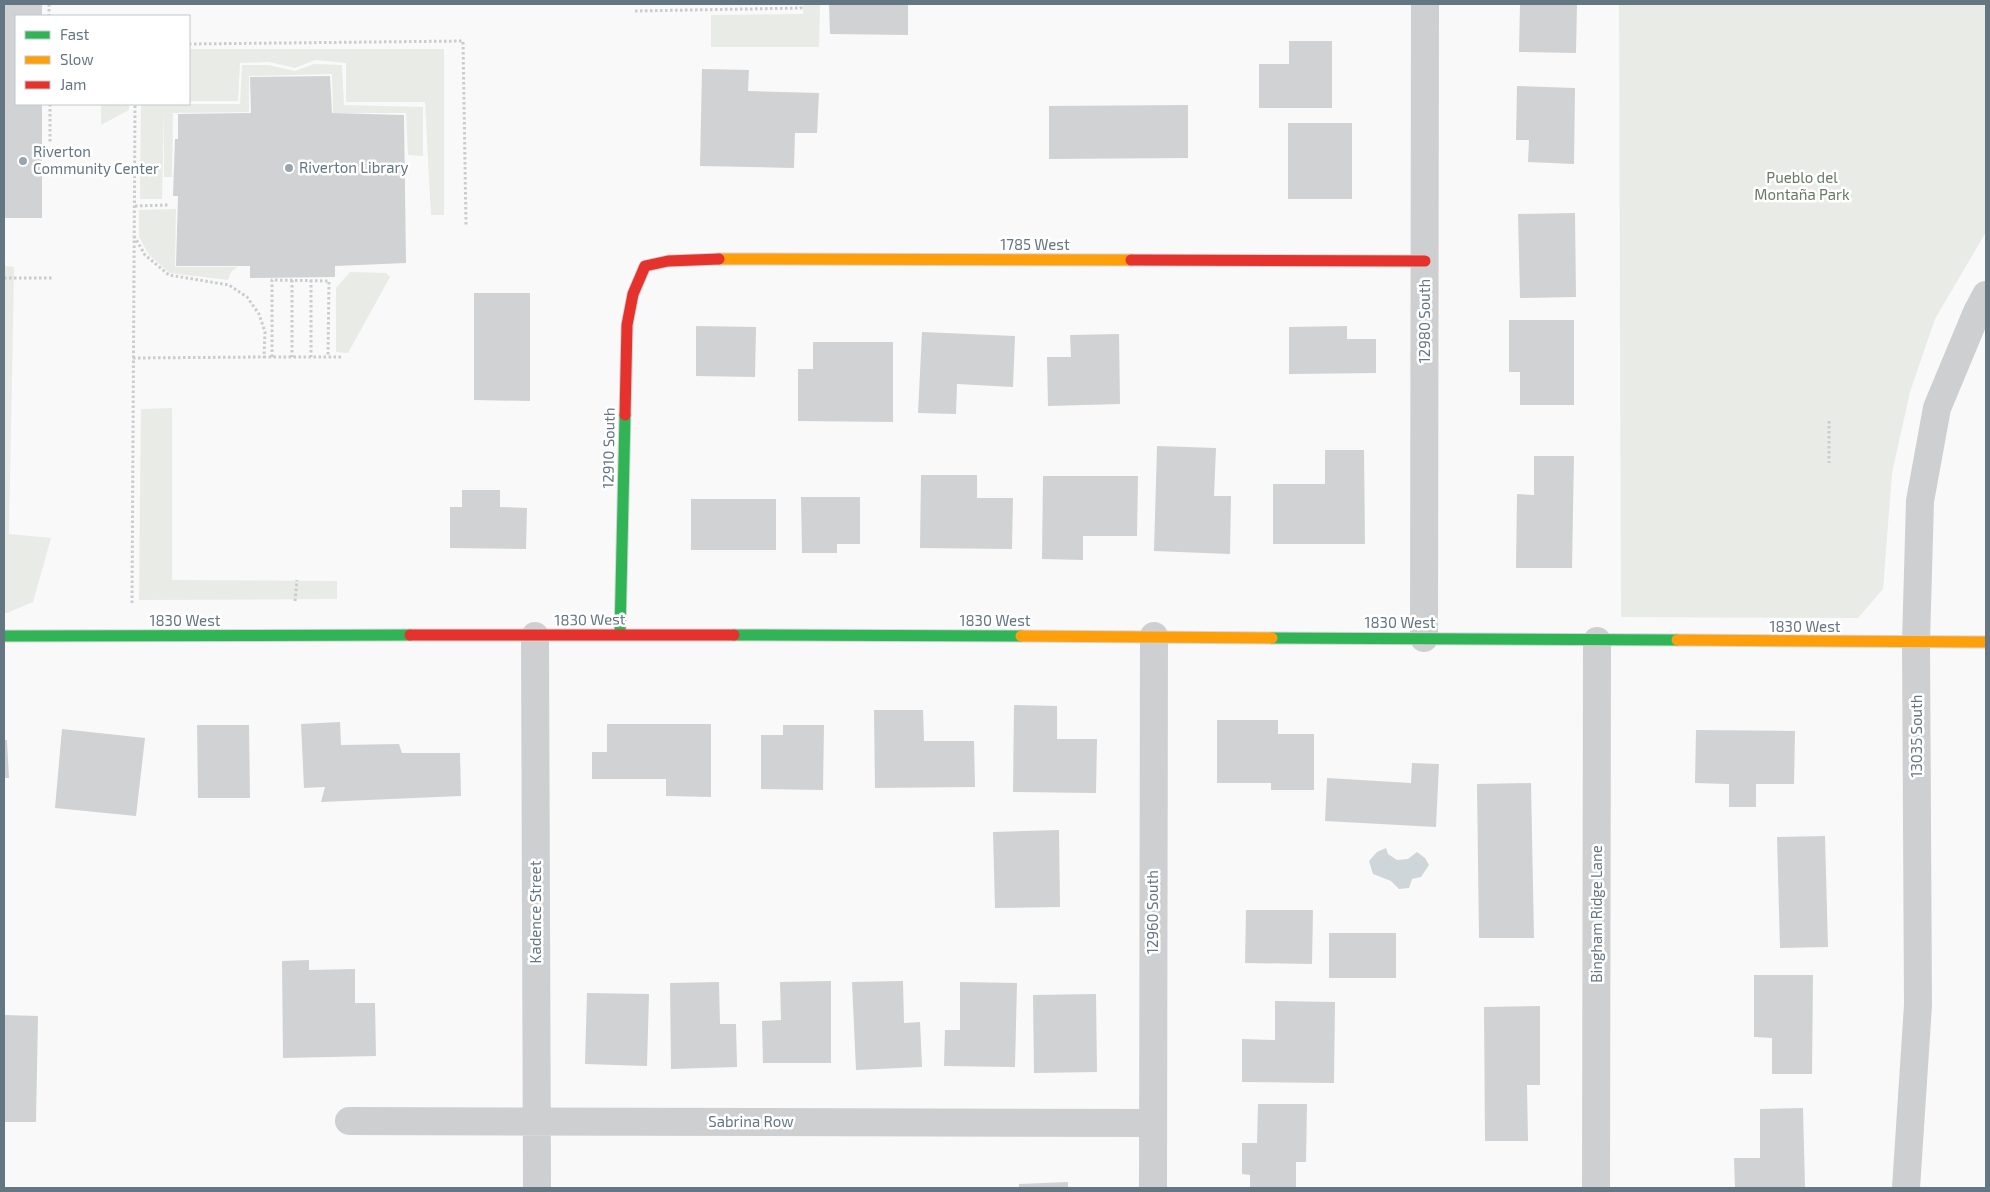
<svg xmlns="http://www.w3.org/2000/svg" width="1990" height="1192" font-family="'Exo 2',sans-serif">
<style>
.green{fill:#e8ebe6}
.water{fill:#ced6d9}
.building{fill:#d0d2d3}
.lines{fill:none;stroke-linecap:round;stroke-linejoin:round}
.fast-casing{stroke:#d5d6d7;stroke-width:13}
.slow-casing{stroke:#d5d6d7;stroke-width:13}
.jam-casing{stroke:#d5d6d7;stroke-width:13}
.path{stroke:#cbcccd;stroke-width:3;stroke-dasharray:2.5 2.5;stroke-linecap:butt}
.street{stroke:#cecfd0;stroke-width:28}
.fast{stroke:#30b455;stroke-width:11}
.slow{stroke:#ff9f0a;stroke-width:11}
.jam{stroke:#e5322d;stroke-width:11}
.poi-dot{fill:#99a4ac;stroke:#fff;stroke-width:2}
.labels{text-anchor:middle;stroke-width:5;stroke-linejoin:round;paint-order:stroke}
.poi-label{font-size:15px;fill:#657683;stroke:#fff;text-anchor:start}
.park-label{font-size:15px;fill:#687a64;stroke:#fff}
.street-label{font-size:15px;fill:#657683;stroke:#fff}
</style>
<rect width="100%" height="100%" fill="#f9f9f9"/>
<path class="green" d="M803,4H820L819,47H711V15L803,14Z
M1619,4H1986V232L1935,319L1910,392L1892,473L1883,589L1858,618L1621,617Z
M189,49H444V215H431L425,102H346V63L315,60L295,68L269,62L240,63L238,101H189Z
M314,64L342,65L344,105L423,107V156L408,155L406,113H333L332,74L249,76V112L173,113L172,177H164V109L162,199H140L141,104H240L242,65H268L295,71Z
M101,104H129V110L101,125Z
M176,209L175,267H237L231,272L228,280L170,273L149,255L139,237V210Z
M4,266L14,267L9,534L51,538L33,602L7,613H4Z
M350,272L386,273L390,277L348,353L336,352V288Z
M172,408V580L337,581V599L139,600L141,409Z"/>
<path class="water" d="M1386,848L1388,854L1397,860L1408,859L1417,852L1425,858L1429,865L1421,877L1412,879L1409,888L1399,889L1391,881L1373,874L1369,861L1377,852Z"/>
<path class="building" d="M4,4H42V16H16V104H42V218H4Z
M829,4H908V35L830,34Z
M1520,4H1577L1576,53L1519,52Z
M1289,41H1332V108H1259V64H1289Z
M702,69L749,70L748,91L819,93L817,133H795L794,168L700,166Z
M330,76L332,113L404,115L406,263L335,266V277L250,278V266H176L178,196H173L175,139H178V114L251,113L250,77Z
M1517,86L1575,88L1574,164L1528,162L1529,140H1516Z
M1188,105V158L1049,159V106Z
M1288,123H1352V199H1288Z
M1575,213L1576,297L1520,298L1518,214Z
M474,293H530V401L474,400Z
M1509,320H1574V405H1520V372H1509Z
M696,326L756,327L755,377L696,376Z
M1347,326V339H1376V373L1289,374V327Z
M922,332L1015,336L1013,387L957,384L956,414L918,413Z
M1119,334L1120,404L1048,406L1047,357H1071L1070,335Z
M813,342H893V422L798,421V369H813Z
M1157,446L1216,448L1214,496H1231L1230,554L1154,551Z
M1325,450H1364L1365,544H1273V484H1325Z
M1534,456H1574L1572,568H1516L1517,494L1534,495Z
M921,475H977V498H1013L1012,549L920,548Z
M1043,476H1138L1137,536H1083V560L1042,559Z
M462,490H500V507L527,508L526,549L450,548V507H462Z
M801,497H860V544H837V553H802Z
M691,499H776V550H691Z
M1014,705L1057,706V739H1097L1096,793L1013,792Z
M874,710H923L924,741H974L975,787L875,788Z
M1217,720H1278V734H1314V790H1271V783H1217Z
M340,722L341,745L399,744L402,753H460L461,796L321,802L325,787L304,788L301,724Z
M607,724H711V797L666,796V779H592V752H607Z
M197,725H249L250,798H198Z
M783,725H824L823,790L761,789V735H783Z
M62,729L145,738L136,816L55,808Z
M1696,730L1795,731L1794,784H1756V807H1729V784L1695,783Z
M4,740H7L9,778H4Z
M1412,763L1439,764L1436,827L1325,821L1327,778L1411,783Z
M1531,783L1534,938H1479L1477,784Z
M1059,830L1060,907L995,908L993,832Z
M1825,836L1828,947L1780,948L1777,837Z
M1246,910H1313L1312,964L1245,963Z
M1329,933H1396V978H1329Z
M309,960V970L355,969V1003H375L376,1056L283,1058L282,961Z
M1754,975H1813L1812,1074H1772V1038L1754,1037Z
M831,981V1063H763L762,1021L781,1020L780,982Z
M903,981L904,1023L920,1022L922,1067L856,1070L852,982Z
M719,982L720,1024H736L737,1067L671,1069L670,983Z
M960,982L1017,983L1015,1067L944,1066L945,1030H960Z
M587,993L649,994L647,1066L585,1064Z
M1096,994L1097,1072L1034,1073L1033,995Z
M1275,1001L1335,1002L1334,1083L1242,1082V1039L1275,1040Z
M1540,1006V1085H1527L1528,1141H1485L1484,1007Z
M4,1015L38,1016L36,1122H4Z
M1258,1104H1307L1306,1162H1296V1188H1250V1175L1242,1174V1143H1257Z
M1803,1108L1805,1188H1735L1734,1158H1760V1109Z
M1068,1182V1188H1019V1184Z"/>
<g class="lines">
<g class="fast-casing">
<path id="fast" d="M620,634L625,415
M734,635L1021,636
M4,636L410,635
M1272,638L1677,640"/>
</g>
<g class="slow-casing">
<path id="slow" d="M719,259L1131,260
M1021,636L1272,638
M1677,640L1986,642"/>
</g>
<g class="jam-casing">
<path id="jam" d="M1131,260L1425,261
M625,415L627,325L633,294L645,266L668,261L719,259
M410,635H734"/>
</g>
<path class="path" d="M49,4V16
M635,11L801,8V4
M189,44L463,41L466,225
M50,104V144
M135,206L168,205
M134,236L145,255L169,275L229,285L247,297L259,314L265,332L264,357H342
M4,278H52
M292,280V357
M311,280V357
M272,357V280L329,281L328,357
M133,358L264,357
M1829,421V463
M295,601L297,580
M132,603L135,104"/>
<path class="street" d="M535,636L537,1188
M1424,638L1425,4
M349,1121L1153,1123
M1153,1188L1154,636
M1596,1188L1597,641
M1906,1188L1918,1005L1916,642L1920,501L1937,408L1977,312L1986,295"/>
<use href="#fast" class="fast"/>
<use href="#slow" class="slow"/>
<use href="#jam" class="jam"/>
</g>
<g class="poi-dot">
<circle cx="23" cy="161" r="5"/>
<circle cx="289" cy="168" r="5"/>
</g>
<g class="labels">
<g class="poi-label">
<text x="33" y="157">Riverton<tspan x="33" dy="17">Community Center</tspan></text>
<text x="299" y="173">Riverton Library</text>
</g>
<g class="park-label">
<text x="1802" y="183">Pueblo del<tspan x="1802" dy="17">Montaña Park</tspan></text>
</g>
<g class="street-label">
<text x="1035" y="250">1785 West</text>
<text transform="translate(1425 321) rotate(-90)" y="5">12980 South</text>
<text transform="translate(609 448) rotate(-89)" y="5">12910 South</text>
<text transform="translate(590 620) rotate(-1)" y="5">1830 West</text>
<text x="185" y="626">1830 West</text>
<text x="995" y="626">1830 West</text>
<text x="1400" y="628">1830 West</text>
<text x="1805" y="632">1830 West</text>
<text transform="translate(1917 736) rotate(-90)" y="5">13035 South</text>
<text transform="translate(536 912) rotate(-90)" y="5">Kadence Street</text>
<text transform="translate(1153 912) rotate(-90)" y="5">12960 South</text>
<text transform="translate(1597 914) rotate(-90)" y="5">Bingham Ridge Lane</text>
<text x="751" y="1127">Sabrina Row</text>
</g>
</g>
<rect width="1990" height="1192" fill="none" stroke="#657683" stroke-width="10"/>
<rect x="15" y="15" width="175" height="90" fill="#ffffff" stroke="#c1c8cd"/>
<rect x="25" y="31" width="25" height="8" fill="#30b455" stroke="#c1c8cd"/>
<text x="60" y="40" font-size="15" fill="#657683">Fast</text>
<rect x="25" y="56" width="25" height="8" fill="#ff9f0a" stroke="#c1c8cd"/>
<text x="60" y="65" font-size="15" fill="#657683">Slow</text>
<rect x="25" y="81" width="25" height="8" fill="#e5322d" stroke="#c1c8cd"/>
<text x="60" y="90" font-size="15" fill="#657683">Jam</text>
</svg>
